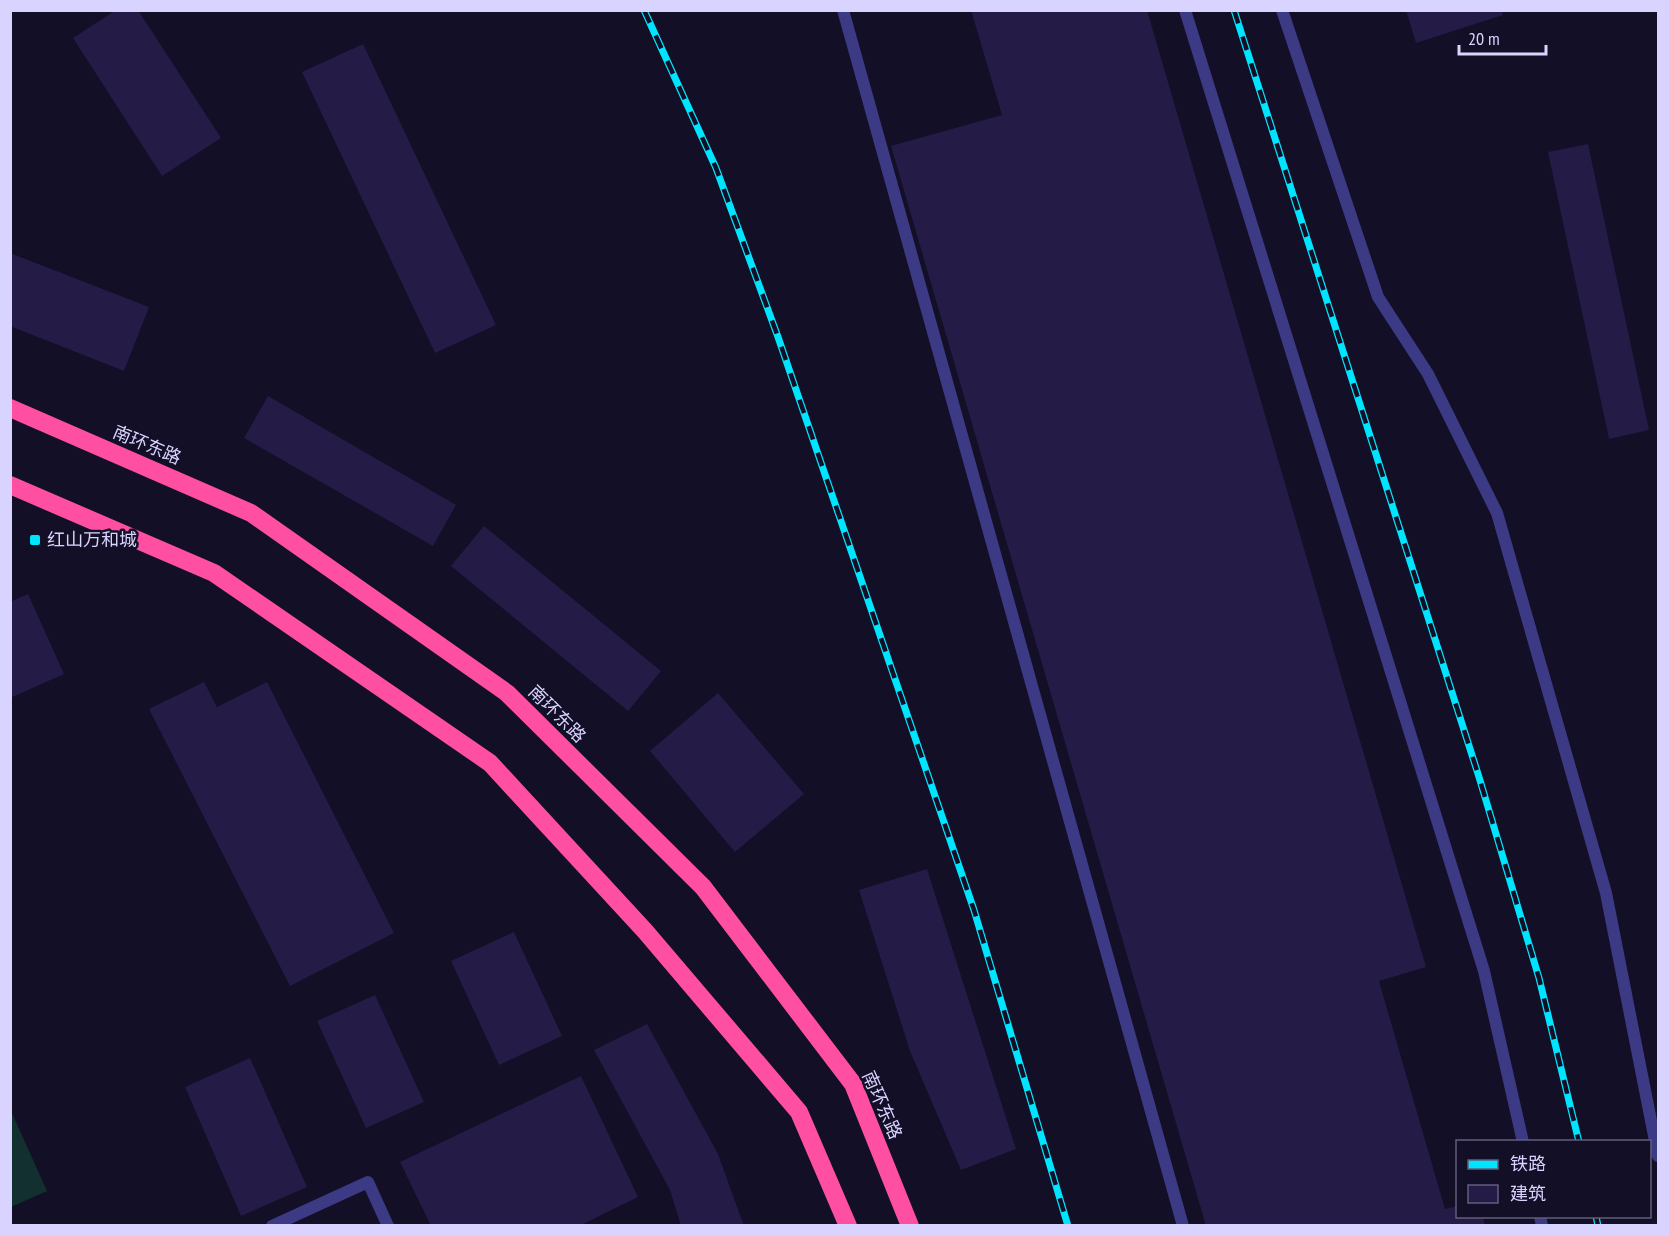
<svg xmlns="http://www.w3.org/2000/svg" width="1669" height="1236" font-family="'PT Sans Narrow','Noto Sans SC',sans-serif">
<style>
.green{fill:#12302f}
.building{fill:#241b47}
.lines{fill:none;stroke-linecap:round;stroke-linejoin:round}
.lane{stroke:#3d3a85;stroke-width:12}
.highway{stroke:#ff4fa3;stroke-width:18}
.rail-casing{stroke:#00e5ff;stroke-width:7}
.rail{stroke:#130f26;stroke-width:4.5;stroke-dasharray:14;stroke-linecap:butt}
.poi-dot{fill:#00e5ff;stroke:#130f26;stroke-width:2}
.labels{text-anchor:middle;stroke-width:5;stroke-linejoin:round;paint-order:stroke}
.street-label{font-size:18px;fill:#d9d4ff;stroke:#130f26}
.poi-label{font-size:18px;fill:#d9d4ff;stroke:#130f26;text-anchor:start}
</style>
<rect width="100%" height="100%" fill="#130f26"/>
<path class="green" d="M11,1111L47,1191L11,1207H10Z"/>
<path class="building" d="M116,10H138L221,138L162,176L73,38Z
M971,10H1147L1426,967L1379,981L1445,1209L1458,1206V1216H1483L1485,1226H1206L891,146L1002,115Z
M1406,10H1502L1503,15L1416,43Z
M363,44L496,325L435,353L302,72Z
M1588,144L1649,430L1609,439L1548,152Z
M10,253L149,307L124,371L10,326Z
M268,396L456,505L433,546L244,438Z
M484,526L661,671L628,711L451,566Z
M28,594L64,674L10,698V602Z
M204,682L217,707L267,682L394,933L290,986L149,709Z
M718,693L804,794L735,852L650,751Z
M927,869L1016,1149L961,1170L910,1051L859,890Z
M514,932L562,1036L499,1065L451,961Z
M375,995L424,1102L366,1128L317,1021Z
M647,1024L718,1154L744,1226H681L670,1190L594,1050Z
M250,1058L307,1187L241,1216L185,1087Z
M581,1076L638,1197L579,1226H431L400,1162Z"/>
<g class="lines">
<path class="lane" d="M843,10L1183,1226
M1185,10L1484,971L1523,1142
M1282,10L1378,297L1428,374L1497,513L1606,893L1658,1156
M1540,1216L1542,1226
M272,1226L368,1182L388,1226"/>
<path class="highway" d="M10,408L251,513L507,693L703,887L853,1084L910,1226
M10,485L214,573L490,763L645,931L799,1112L848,1226"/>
<g class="rail-casing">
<path id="rail" d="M644,10L716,168L778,337L974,910L1068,1226
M1234,10L1479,777L1539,978L1579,1142
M1596,1216L1598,1226"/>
</g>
<use href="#rail" class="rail"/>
</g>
<rect class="poi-dot" x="29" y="534" width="12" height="12" rx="3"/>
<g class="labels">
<g class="street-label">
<text transform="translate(147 445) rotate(23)" y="6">南环东路</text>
<text transform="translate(557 714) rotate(45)" y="6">南环东路</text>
<text transform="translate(882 1105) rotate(66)" y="6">南环东路</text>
</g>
<g class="poi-label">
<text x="47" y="546">红山万和城</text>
</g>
</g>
<rect width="1669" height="1236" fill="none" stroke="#d9d4ff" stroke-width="24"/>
<rect x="1456" y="1140" width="195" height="78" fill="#130f26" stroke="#625e7d" stroke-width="1.5"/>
<rect x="1468" y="1160" width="30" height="9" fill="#00e5ff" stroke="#625e7d" stroke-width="1.5"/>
<text x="1510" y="1170" font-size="18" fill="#d9d4ff">铁路</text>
<rect x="1468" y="1185" width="30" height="18" fill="#241b47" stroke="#625e7d" stroke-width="1.5"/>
<text x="1510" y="1200" font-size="18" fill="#d9d4ff">建筑</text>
<path d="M1459 45v9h87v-9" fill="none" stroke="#d9d4ff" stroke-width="3"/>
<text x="1468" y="45" font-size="18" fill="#d9d4ff" stroke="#130f26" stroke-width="4.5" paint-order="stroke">20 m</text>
</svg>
